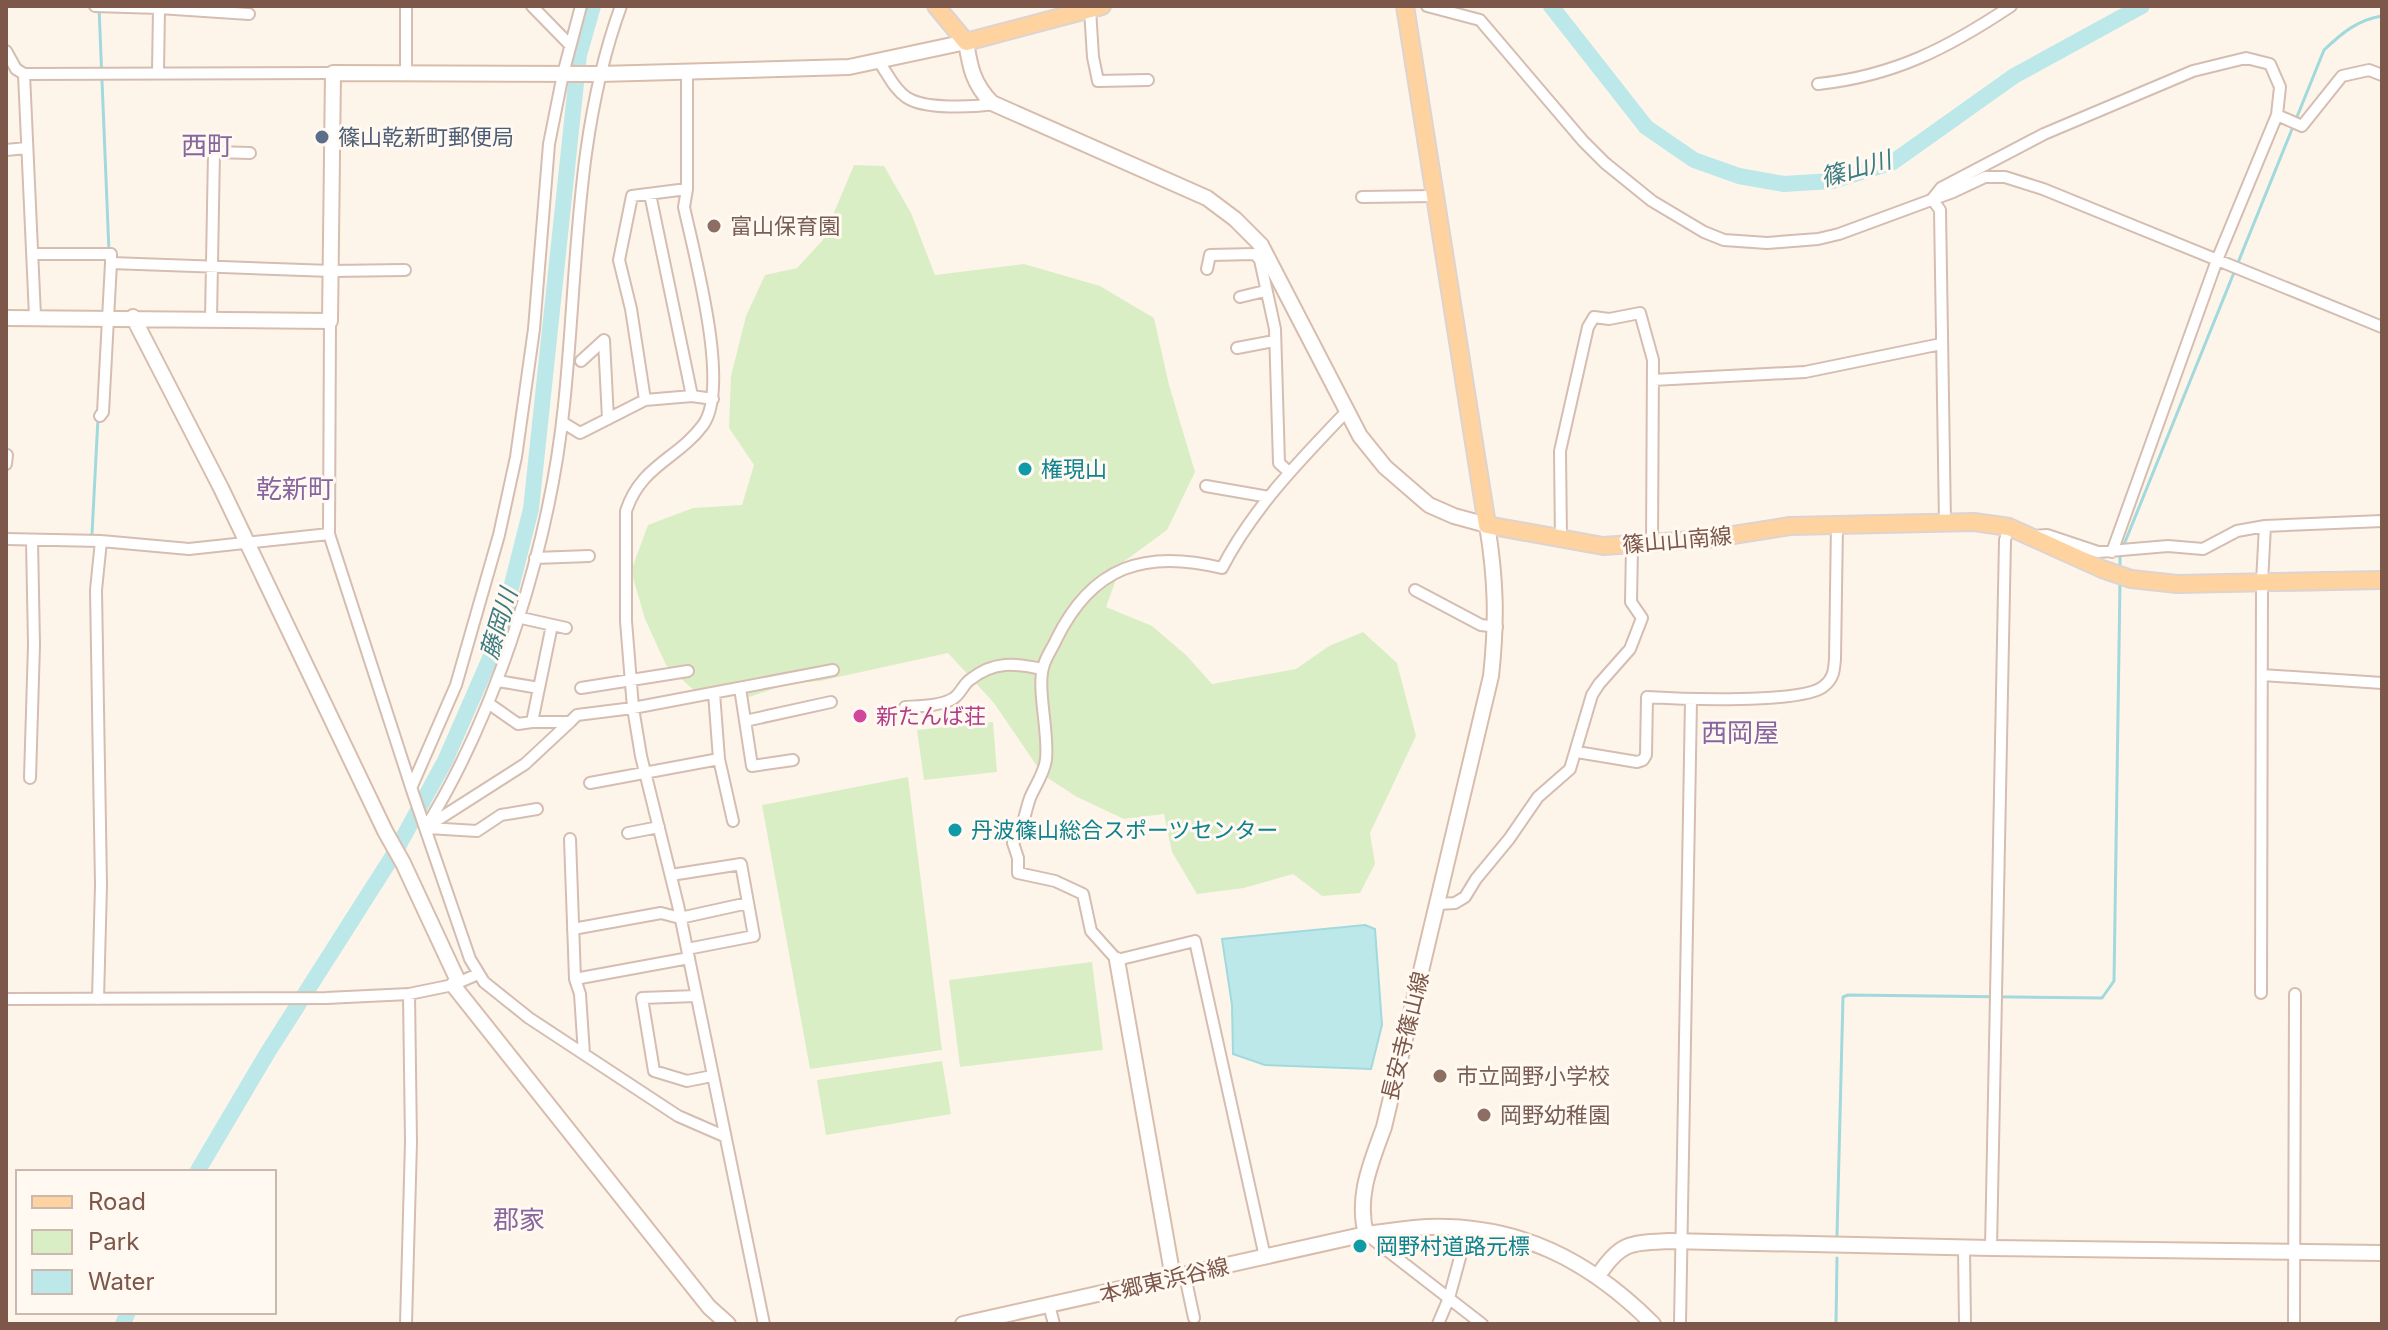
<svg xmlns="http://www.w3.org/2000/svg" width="2388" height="1330" font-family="Inter,'Noto Sans JP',sans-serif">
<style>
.green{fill:#daeec6}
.water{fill:#bce8ea;stroke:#a1d9dd;stroke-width:2}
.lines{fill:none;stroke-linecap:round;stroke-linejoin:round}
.stream{stroke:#a1d9dd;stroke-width:3}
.river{stroke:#bce8ea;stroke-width:16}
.street-casing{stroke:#d5bdb1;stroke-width:14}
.secondary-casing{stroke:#d8bdad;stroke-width:18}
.primary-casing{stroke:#ddd3d0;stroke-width:20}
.street{stroke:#fff;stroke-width:10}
.secondary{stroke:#fff;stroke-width:14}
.primary{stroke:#ffd3a0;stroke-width:16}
.service-dot{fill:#5c6f8a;stroke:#fff9f2;stroke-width:3}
.education-dot{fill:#8d6e63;stroke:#fff9f2;stroke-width:3}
.culture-dot{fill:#0f9aa8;stroke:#fff9f2;stroke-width:3}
.hotel-dot{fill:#d1479c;stroke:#fff9f2;stroke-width:3}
.labels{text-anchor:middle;stroke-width:6;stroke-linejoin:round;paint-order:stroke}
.service-label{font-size:22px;fill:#4e5e75;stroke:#fff9f2;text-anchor:start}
.education-label{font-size:22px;fill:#785e54;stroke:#fff9f2;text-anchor:start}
.culture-label{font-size:22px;fill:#0d838f;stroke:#fff9f2;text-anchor:start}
.street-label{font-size:22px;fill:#7c574a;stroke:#fff9f2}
.hotel-label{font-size:22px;fill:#b23c85;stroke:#fff9f2;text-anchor:start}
.water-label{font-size:24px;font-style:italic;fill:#3b7c82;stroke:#fff9f2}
.quarter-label{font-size:26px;fill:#87669f;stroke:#fff9f2}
</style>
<rect width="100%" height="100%" fill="#fef5ea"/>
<path class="green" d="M854,165L884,166L911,213L935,275L1024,264L1100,286L1154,318L1169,385L1195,472L1167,530L1122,563L1106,607L1152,626L1186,655L1212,684L1296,669L1329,646L1363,632L1397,663L1416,736L1370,833L1375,864L1360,893L1322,896L1293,874L1244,888L1197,894L1172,852L1164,814L1124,819L1077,797L1043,775L994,703L948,653L820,681L791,683L749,697L698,694L666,665L645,619L631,571L648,525L693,508L742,505L754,465L729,428L731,376L746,316L765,275L797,268L822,241Z
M993,722L997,772L924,780L917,730Z
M908,777L942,1050L810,1069L762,805Z
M1092,962L1103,1050L960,1067L949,980Z
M942,1061L951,1114L826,1135L817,1080Z"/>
<path class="water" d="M1365,925L1375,929L1382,1025L1371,1069L1265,1065L1233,1054L1232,1005L1222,939Z"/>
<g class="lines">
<path class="stream" d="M99,7L109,252
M92,534L98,418
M2123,547L2324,50C2342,33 2357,20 2382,16
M2120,571V554
M1837,1235L1843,997L1848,995L2102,998L2114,981L2120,582
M1836,1324L1837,1258"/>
<path class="river" d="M1551,6L1646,127L1694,160L1739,176L1784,184L1832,181L1893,162L2014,76L2142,6
M197,1172L268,1052L394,854L445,761L498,640L531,509L579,55L593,6
M123,1324L128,1312"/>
<g class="street-casing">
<path id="street" d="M95,6L159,8L158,72
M532,6L570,45
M1427,6L1480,20L1583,141L1605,163L1652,201L1704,232L1724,240L1767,243L1818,239L1839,234L1953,192L1985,177H2005L2043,189L2382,327
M159,8L249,14
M1090,9L1093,57L1098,81L1148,80
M6,51L16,69L24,74L333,73
M879,62C888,74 894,89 906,97C924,110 973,107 995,104
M687,73V189L684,207C694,254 731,387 703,425C678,459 641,465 626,511V621L633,708L641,756L678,905L764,1324
M24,74L35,316
M406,75V6
M1818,84C1894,76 1948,48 2011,6
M2277,115L2302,126L2342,76L2369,70L2382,75
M6,150L27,148
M650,194L692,396
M1362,197L1435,196
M1933,198L1941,188L2044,134L2193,71L2246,58L2270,64L2280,87L2277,115L2217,260L2112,552
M1932,199L1940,210L1945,523
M33,254H111V263L331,271L405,270
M1268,257L1260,260L1275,329L1279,463L1289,472
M1207,269L1210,255L1255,254L1260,260
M1240,297L1265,291
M211,319L214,152L250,153
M330,321L329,534L413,793L470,959L484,982L529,1018L678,1116L724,1136
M1237,348L1274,341
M581,361L604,340L608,419
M1653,380L1805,372L1941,344
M645,400L692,396L713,399
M100,416L103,412L111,263
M562,422L580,433L645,400L631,309L619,260L632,196L687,189
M6,464L7,455
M1206,486L1269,497
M2034,536L2047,535L2098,552L2168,546L2203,549L2237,531L2265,526L2382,521
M6,539L101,541L189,549L329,534
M1561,540L1560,451L1588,327L1594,317L1609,319L1640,313L1653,360L1652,545
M535,558L589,556
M1415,590L1481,625L1497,627
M517,617L566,628
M2262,675L2382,683
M498,681L539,688
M581,688L688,671
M740,688L752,766L793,760
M488,703L518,724L532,722L552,625
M905,707C920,706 942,706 954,698C961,693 964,683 971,679C994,661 1015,663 1042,669
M745,721L831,702
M532,722H570L577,715L633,708L833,670
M1577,752L1637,762L1643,760L1646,755L1647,697C1679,699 1804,704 1824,686C1834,678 1834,670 1835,659L1837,524
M719,759L733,821
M30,778L34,645L32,540
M590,783L719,759L714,693
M412,786L456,685L499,535L516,457L534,329L549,144L563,74L581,6
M428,826L525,764L570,722
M426,827C498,710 550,543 564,405C578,272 574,134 621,6
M428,828L477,831L501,815L537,809
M628,833L659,827
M570,839L575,979L580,994L584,1054
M671,875L741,864L754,936L687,949
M1439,904L1455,903L1465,897L1476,879L1509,839L1538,797L1570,769L1592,695L1599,684L1630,649L1642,618L1631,602L1632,546
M573,929L661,913L680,918L748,903
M575,979L689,958
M2261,993L2262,582L2265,526
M696,996L642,998L654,1071L687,1081L712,1076
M6,999L326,998L409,994L453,985L478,974
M98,999L101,885L96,590L101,541
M1366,1234L1482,1324
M1964,1248L1965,1324
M1991,1248L2005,540L2009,527
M1265,1257L1195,941L1117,960L1091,931L1083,894L1055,881L1018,873V858L1013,843C1024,828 1024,815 1030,798C1035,786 1045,772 1046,759C1049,734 1037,689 1043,668C1045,658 1052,649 1056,640C1092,566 1145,549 1222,568C1253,508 1301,459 1347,411
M1185,1276L1194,1318
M1049,1305L1054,1324
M406,1324L411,1142L409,994
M1438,1324L1449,1298L1468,1228
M1680,1324L1691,700
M2294,1324L2295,994"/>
</g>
<g class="secondary-casing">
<path id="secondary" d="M133,317L221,488L385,831L403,863L458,981
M6,318L330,321L333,73L600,74L849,67L966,42C970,67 973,84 992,103L1207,198L1235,219L1261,245L1360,436L1385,467L1429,505L1454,516L1487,525C1496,579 1497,621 1491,676L1384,1127C1371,1163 1356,1196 1366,1234
M1117,960L1173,1278
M453,985L709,1307L728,1324
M1598,1276C1620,1242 1630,1243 1669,1241L1991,1248L2382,1253
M963,1324L1366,1234C1386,1232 1407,1228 1427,1227C1519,1224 1589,1260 1653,1324"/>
</g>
<g class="primary-casing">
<path id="primary" d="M936,6L966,42L1102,6
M1405,6L1487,525L1603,546L1708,539L1790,526L1974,522L2009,527L2102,569L2131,579L2177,584L2382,580"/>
</g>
<use href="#street" class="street"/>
<use href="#secondary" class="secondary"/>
<use href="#primary" class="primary"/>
</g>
<circle class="service-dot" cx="322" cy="137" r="8"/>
<g class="education-dot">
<circle cx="714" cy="226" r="8"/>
<circle cx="1440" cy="1076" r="8"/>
<circle cx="1484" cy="1115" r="8"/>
</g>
<g class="culture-dot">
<circle cx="1025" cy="469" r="8"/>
<circle cx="955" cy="830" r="8"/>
<circle cx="1360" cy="1246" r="8"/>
</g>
<circle class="hotel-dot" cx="860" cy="716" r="8"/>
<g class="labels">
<g class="service-label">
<text x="338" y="145">篠山乾新町郵便局</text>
</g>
<g class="education-label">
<text x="730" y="234">富山保育園</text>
<text x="1456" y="1084">市立岡野小学校</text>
<text x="1500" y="1123">岡野幼稚園</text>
</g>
<g class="culture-label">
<text x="1041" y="477">権現山</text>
<text x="971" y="838">丹波篠山総合スポーツセンター</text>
<text x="1376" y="1254">岡野村道路元標</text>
</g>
<g class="street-label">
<text transform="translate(1677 540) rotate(-5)" y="8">篠山山南線</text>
<text transform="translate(1405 1036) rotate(-76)" y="8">長安寺篠山線</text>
<text transform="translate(1164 1280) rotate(-13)" y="8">本郷東浜谷線</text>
</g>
<g class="hotel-label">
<text x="876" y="724">新たんば荘</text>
</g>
<g class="water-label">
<text transform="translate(1856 169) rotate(-16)" y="8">篠山川</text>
<text transform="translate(499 624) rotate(-73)" y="8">藤岡川</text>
</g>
<g class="quarter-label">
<text x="207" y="155">西町</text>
<text x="295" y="498">乾新町</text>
<text x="1740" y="742">西岡屋</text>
<text x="519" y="1229">郡家</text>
</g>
</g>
<rect width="2388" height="1330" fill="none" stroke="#7c574a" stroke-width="16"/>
<rect x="16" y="1170" width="260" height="144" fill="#fff9f2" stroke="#cbb8af" stroke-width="2"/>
<rect x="32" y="1196" width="40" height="12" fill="#ffd3a0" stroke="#cbb8af" stroke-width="2"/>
<text x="88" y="1210" font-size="24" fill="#7c574a">Road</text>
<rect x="32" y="1230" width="40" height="24" fill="#daeec6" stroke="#cbb8af" stroke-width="2"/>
<text x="88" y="1250" font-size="24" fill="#7c574a">Park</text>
<rect x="32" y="1270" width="40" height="24" fill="#bce8ea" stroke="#cbb8af" stroke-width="2"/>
<text x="88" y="1290" font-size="24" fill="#7c574a">Water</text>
</svg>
